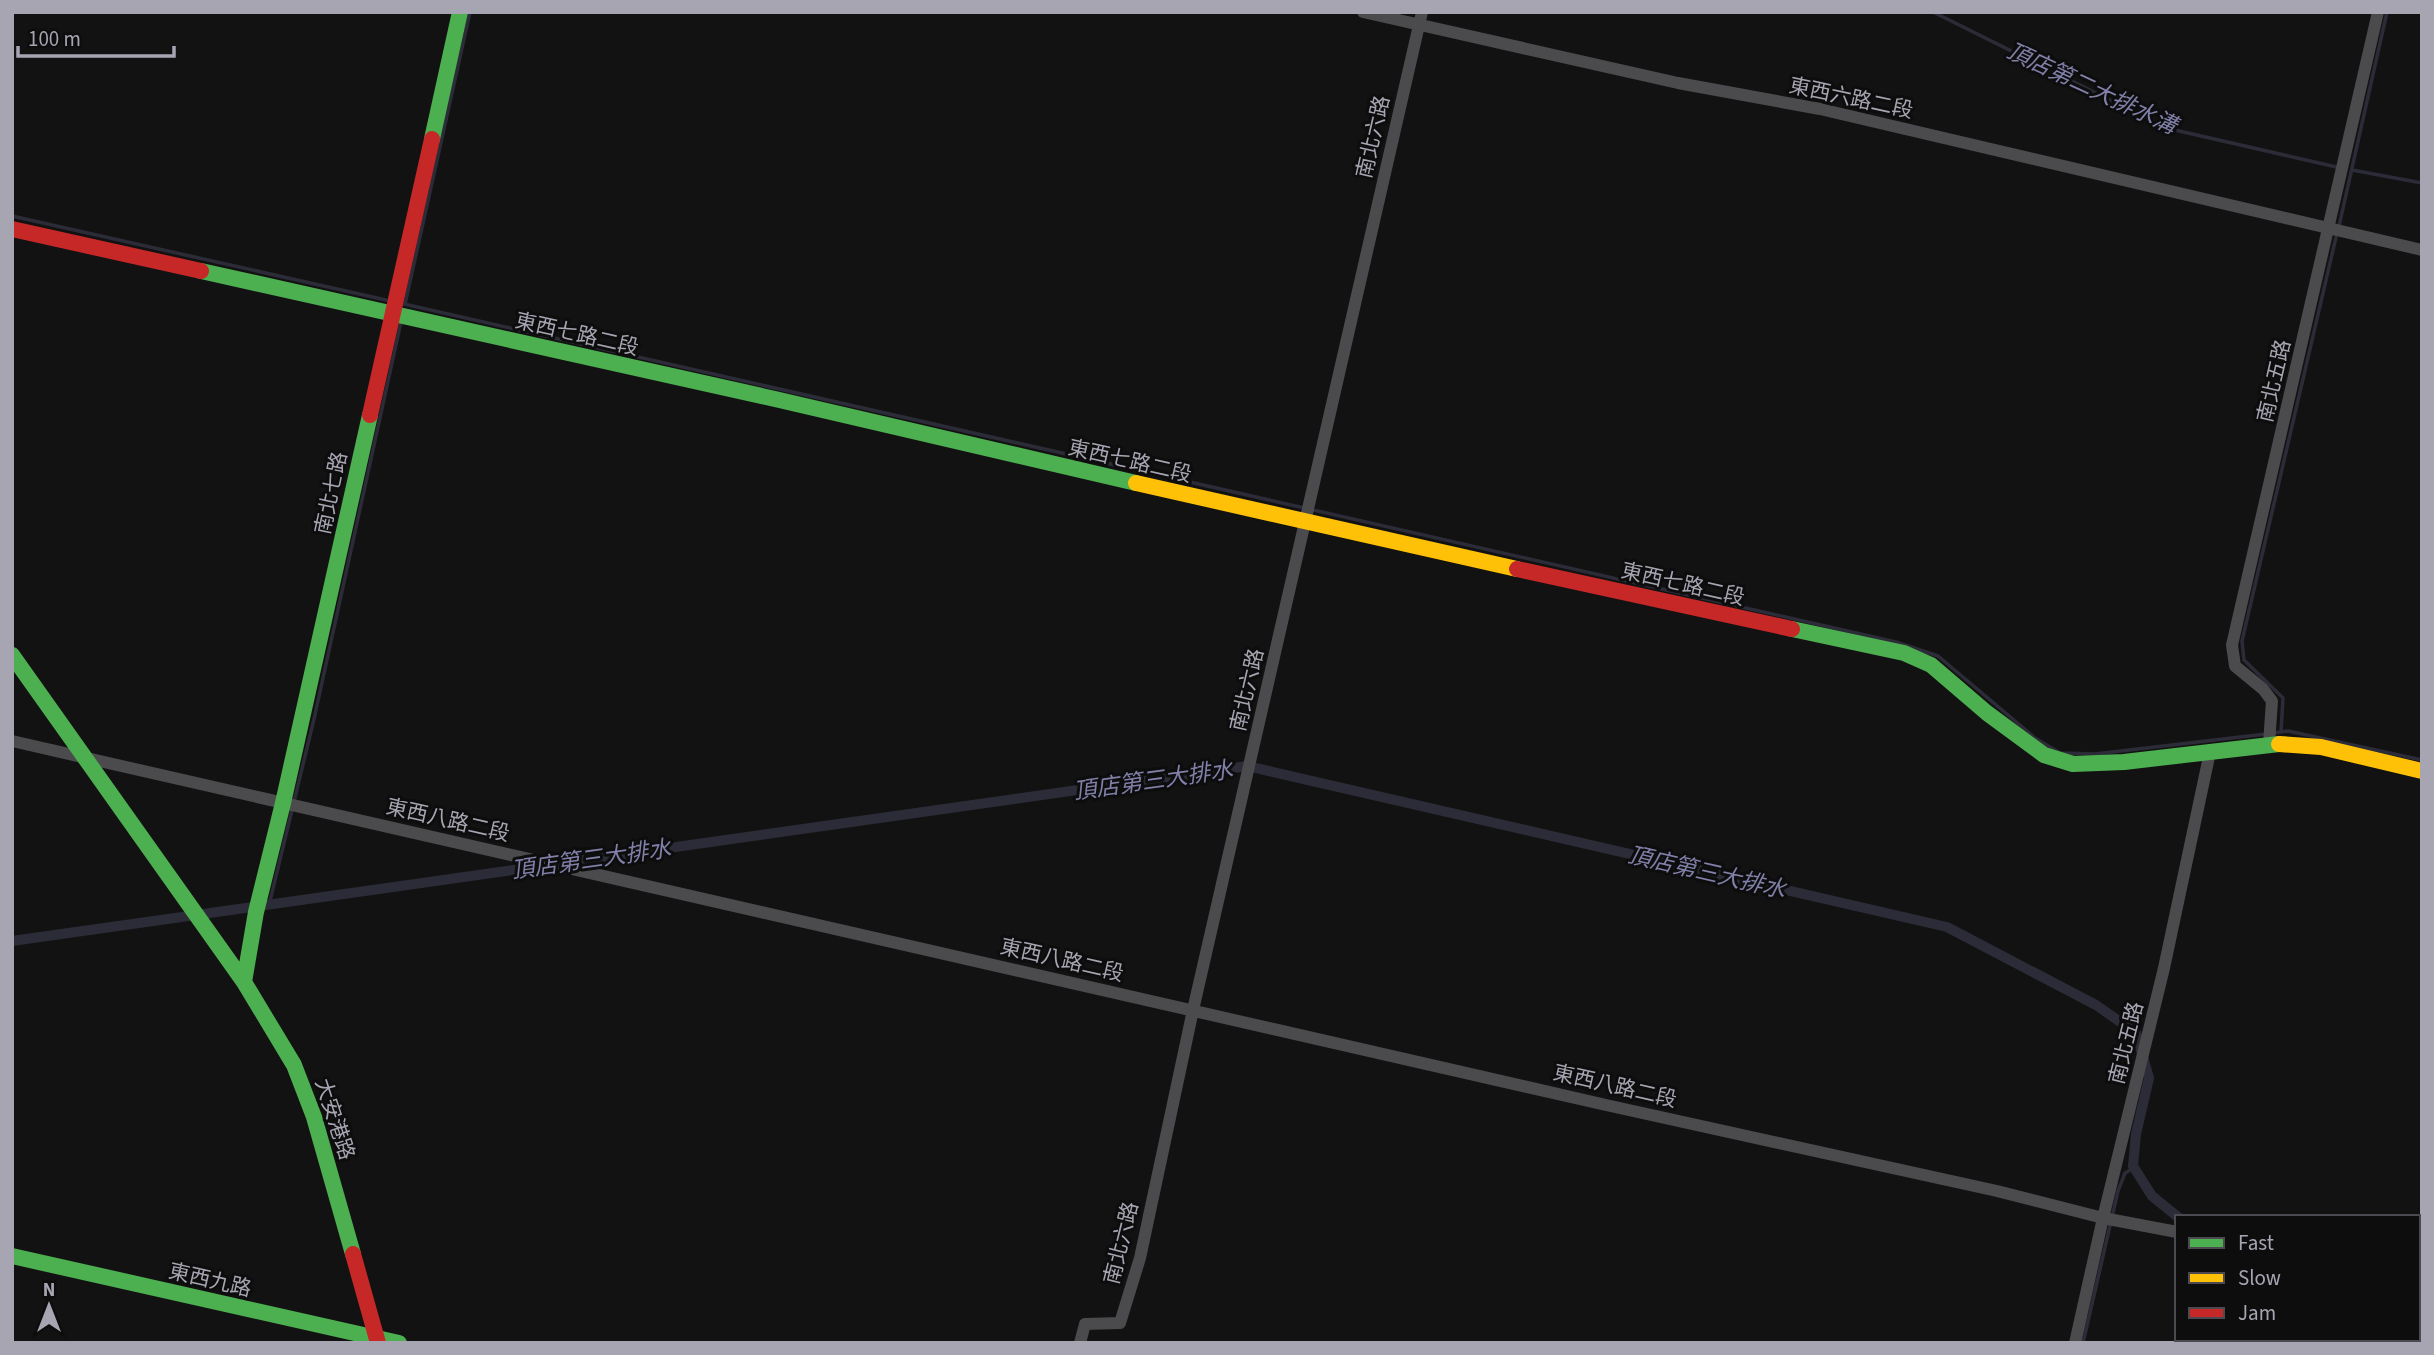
<svg xmlns="http://www.w3.org/2000/svg" width="2434" height="1355" font-family="'Source Sans 3','Noto Sans TC',sans-serif">
<style>
.lines{fill:none;stroke-linecap:round;stroke-linejoin:round}
.stream{stroke:#2c2c38;stroke-width:3.5}
.canal{stroke:#2c2c38;stroke-width:10}
.street{stroke:#4b4b4e;stroke-width:12}
.fast{stroke:#4caf50;stroke-width:16}
.slow{stroke:#ffc107;stroke-width:16}
.jam{stroke:#c62828;stroke-width:16}
.labels{text-anchor:middle;stroke-width:6;stroke-linejoin:round;paint-order:stroke}
.street-label{font-size:21px;fill:#a8a5b2;stroke:#0e0d0e}
.water-label{font-size:23px;font-style:italic;fill:#8080a9;stroke:#0e0d0e}
</style>
<rect width="100%" height="100%" fill="#131213"/>
<g class="lines">
<path class="stream" d="M1933,12L2166,128L2341,168
M2352,170L2422,183
M12,216L386,300
M2339,226L2387,12
M404,304L1896,642L1938,656L2035,738L2060,753L2095,754L2266,734
M405,304L470,12
M2281,732L2283,698L2244,660L2242,641L2337,233
M2273,733L2288,731L2422,760
M269,905L314,719L401,322
M2083,1343L2118,1191L2125,1173L2134,1168"/>
<path class="canal" d="M12,941L1247,766L1947,927L2096,1005L2136,1033L2149,1078L2136,1134L2133,1166L2152,1196L2178,1217
M2418,1273L2422,1274"/>
<path class="street" d="M1363,12L1678,83L1820,109L2422,250
M12,741L1606,1105L1997,1191L2103,1218L2177,1232
M2269,744L2272,701L2263,689L2235,666L2232,645L2378,12
M2418,1284H2422
M1080,1343L1085,1324L1120,1323L1140,1258L1193,1010L1422,12
M2075,1343L2103,1218L2164,968L2210,752"/>
<path class="fast" d="M432,139L460,12
M201,271L775,399L1136,483
M1792,629L1904,653L1931,665L1987,713L2044,755L2073,764L2124,762L2279,744
M12,655L244,982L294,1065L314,1117L353,1254
M244,982L256,912L283,803L370,415
M12,1256L399,1343"/>
<path class="slow" d="M1136,483L1517,569
M2279,744L2321,747L2422,771"/>
<path class="jam" d="M12,229L201,271
M370,415L432,139
M1517,569L1792,629
M353,1254L378,1343"/>
</g>
<g class="labels">
<g class="street-label">
<text transform="translate(1851 98) rotate(12)" y="7">東西六路二段</text>
<text transform="translate(1373 137) rotate(-77)" y="7">南北六路</text>
<text transform="translate(577 334) rotate(13)" y="7">東西七路二段</text>
<text transform="translate(2274 381) rotate(-77)" y="7">南北五路</text>
<text transform="translate(1130 461) rotate(13)" y="7">東西七路二段</text>
<text transform="translate(331 493) rotate(-78)" y="7">南北七路</text>
<text transform="translate(1683 584) rotate(13)" y="7">東西七路二段</text>
<text transform="translate(1247 690) rotate(-77)" y="7">南北六路</text>
<text transform="translate(448 820) rotate(13)" y="7">東西八路二段</text>
<text transform="translate(1062 960) rotate(13)" y="7">東西八路二段</text>
<text transform="translate(2126 1043) rotate(-76)" y="7">南北五路</text>
<text transform="translate(1615 1086) rotate(13)" y="7">東西八路二段</text>
<text transform="translate(335 1119) rotate(72)" y="7">大安港路</text>
<text transform="translate(1121 1243) rotate(-76)" y="7">南北六路</text>
<text transform="translate(210 1280) rotate(13)" y="7">東西九路</text>
</g>
<g class="water-label">
<text transform="translate(2092 88) rotate(25)" y="8">頂店第二大排水溝</text>
<text transform="translate(1153 780) rotate(-8)" y="8">頂店第三大排水</text>
<text transform="translate(591 859) rotate(-8)" y="8">頂店第三大排水</text>
<text transform="translate(1707 872) rotate(13)" y="8">頂店第三大排水</text>
</g>
</g>
<rect width="2434" height="1355" fill="none" stroke="#a8a5b2" stroke-width="28"/>
<rect x="2175" y="1215" width="245" height="126" fill="#0e0d0e" stroke="#4c4a50" stroke-width="2"/>
<rect x="2189" y="1238" width="35" height="10" fill="#4caf50" stroke="#4c4a50" stroke-width="2"/>
<text x="2238" y="1250" font-size="21" fill="#a8a5b2">Fast</text>
<rect x="2189" y="1273" width="35" height="10" fill="#ffc107" stroke="#4c4a50" stroke-width="2"/>
<text x="2238" y="1285" font-size="21" fill="#a8a5b2">Slow</text>
<rect x="2189" y="1308" width="35" height="10" fill="#c62828" stroke="#4c4a50" stroke-width="2"/>
<text x="2238" y="1320" font-size="21" fill="#a8a5b2">Jam</text>
<g transform="translate(49 1306)" stroke="#0e0d0e" stroke-width="5" paint-order="stroke">
<path d="M0-5L12 26L0 18L-12 26Z" fill="#a8a5b2"/>
<text y="-10" font-size="19" font-weight="bold" text-anchor="middle" fill="#a8a5b2">N</text>
</g>
<path d="M18 46v10h156v-10" fill="none" stroke="#a8a5b2" stroke-width="3.5"/>
<text x="28" y="46" font-size="21" fill="#a8a5b2" stroke="#0e0d0e" stroke-width="5" paint-order="stroke">100 m</text>
</svg>
